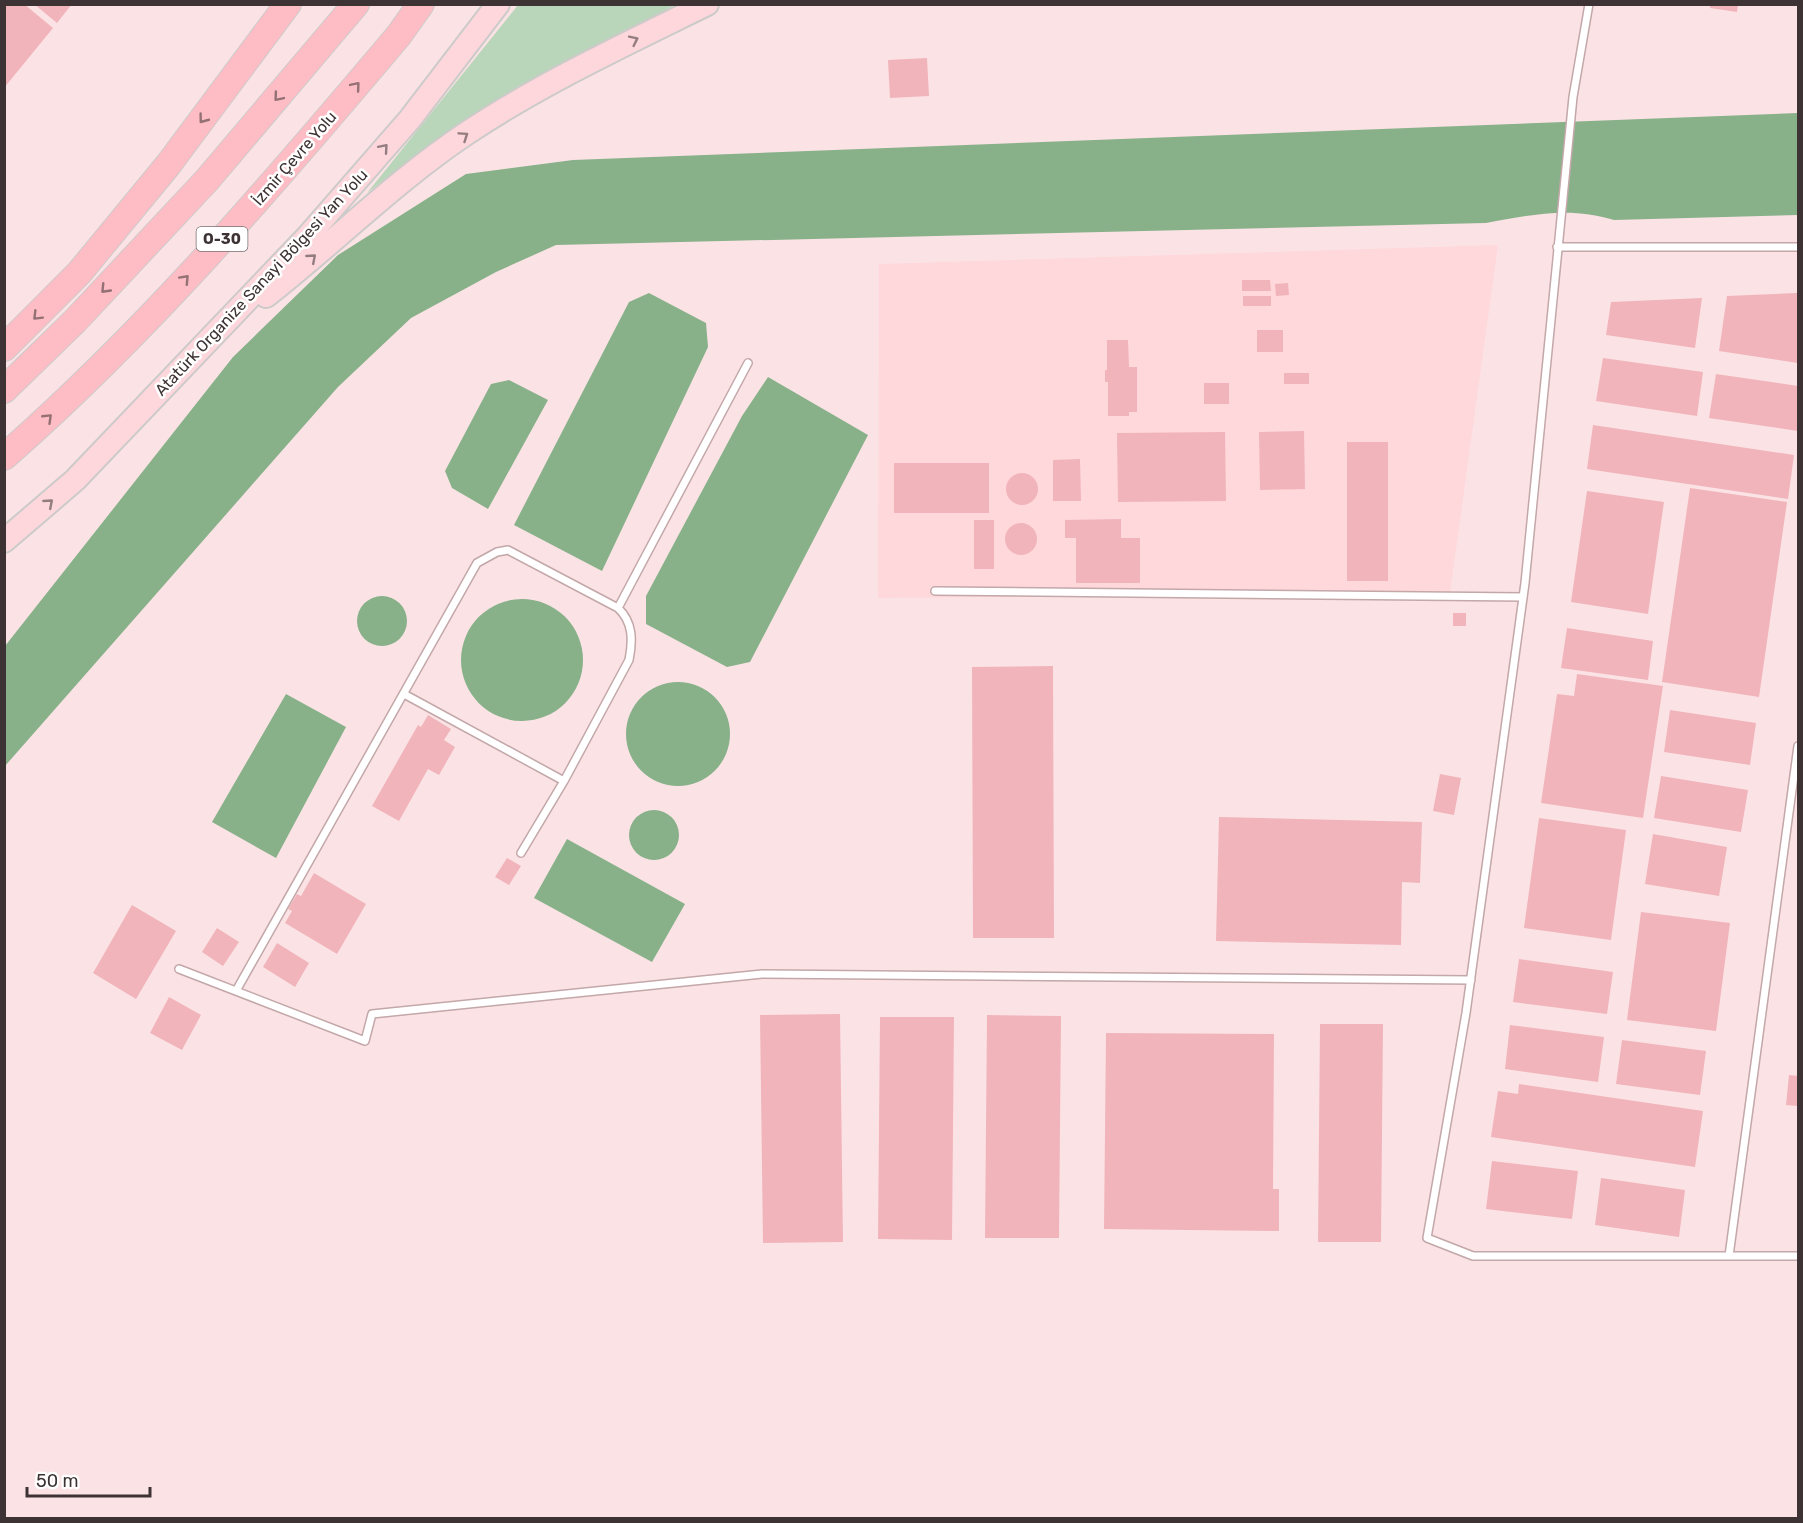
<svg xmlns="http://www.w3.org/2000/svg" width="1803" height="1523" font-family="Rubik,sans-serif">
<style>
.built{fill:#fed8db}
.green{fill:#b9d5ba}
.water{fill:#88b18a}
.building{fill:#f1b4bb}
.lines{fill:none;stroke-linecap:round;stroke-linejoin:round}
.service-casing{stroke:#c3a7a9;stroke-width:10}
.primary-casing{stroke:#cdcaca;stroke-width:26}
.motorway-casing{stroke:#cdcaca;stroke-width:28}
.service{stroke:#fff;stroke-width:7}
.primary{stroke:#fed7dc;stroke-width:22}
.motorway{stroke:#febdc4;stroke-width:26}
.oneway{stroke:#947d80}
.oneway2{stroke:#947175}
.labels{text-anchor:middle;stroke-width:5;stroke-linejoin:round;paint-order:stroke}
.shield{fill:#fff;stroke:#787071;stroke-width:1.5}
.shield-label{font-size:15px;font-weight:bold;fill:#3e3334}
.street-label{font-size:16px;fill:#3e3334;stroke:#fff}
</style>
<rect width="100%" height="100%" fill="#fbe3e5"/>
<path class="built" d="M1498,245L1450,593L878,598L879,264Z"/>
<path class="green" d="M518,5H675L514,89L437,140L367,193Z"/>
<path class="water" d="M1798,113V215L1614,220C1569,206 1531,215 1486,223L556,245L496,272L411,318L338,387L5,766V646L233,357L338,255L466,174L573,160Z
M649,293L706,323L708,347L602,571L514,525L629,302Z
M768,377L868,435L750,662L727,667L646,624V596L742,416Z
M509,380L548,400L488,509L452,488L445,471L491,384Z
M357 621a25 25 0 1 1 50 0a25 25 0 1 1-50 0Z
M461 660a61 61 0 1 1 122 0a61 61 0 1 1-122 0Z
M626 734a52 52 0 1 1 104 0a52 52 0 1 1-104 0Z
M286,694L346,727L276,858L212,822Z
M629 835a25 25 0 1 1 50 0a25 25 0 1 1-50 0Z
M567,839L685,904L652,962L534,898Z"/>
<path class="building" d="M4,4H24L53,28L4,88Z
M34,4H72L57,23Z
M1710,4H1738L1737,12L1710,8Z
M927,58L929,96L890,98L888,60Z
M1242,280H1270L1271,291H1242Z
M1288,283L1289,295L1276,296L1275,284Z
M1798,293V363L1719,351L1727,296Z
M1243,296H1271V306H1243Z
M1702,298L1695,348L1606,335L1611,302Z
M1257,330H1283V352H1257Z
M1107,340H1128L1129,367H1137V412H1129V416H1108V382H1105V370H1107Z
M1603,358L1703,372L1697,416L1596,401Z
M1284,373H1309V384H1284Z
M1716,374L1798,386V431L1709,418Z
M1204,383H1229V404H1204Z
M1593,425L1794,455L1788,499L1587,469Z
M1304,431L1305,489L1260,490L1259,432Z
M1225,432L1226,501L1118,502L1117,433Z
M1347,442H1388V581H1347Z
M1080,459L1081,501H1053V460Z
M894,463H989V513H894Z
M1006 489a16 16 0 1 1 32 0a16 16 0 1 1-32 0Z
M1690,488L1787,502L1759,697L1662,682Z
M1587,491L1664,502L1648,614L1571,602Z
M1121,519V538H1140V583H1076V538H1065V520Z
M974,520H994V569H974Z
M1005 539a16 16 0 1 1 32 0a16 16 0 1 1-32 0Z
M1453,613H1466V626H1453Z
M1567,628L1653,641L1648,680L1561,668Z
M1053,666L1054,938H973L972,667Z
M1577,674L1663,686L1643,818L1541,803L1557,694L1574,696Z
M1670,710L1756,723L1750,765L1664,752Z
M428,715L451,729L444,740L455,747L439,775L428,769L399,821L372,806L418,725L421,727Z
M1440,774L1461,778L1454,815L1433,811Z
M1661,776L1748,790L1741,832L1654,818Z
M1219,817L1422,822L1420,883L1402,882L1401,945L1216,941Z
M1539,818L1626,830L1611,940L1524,928Z
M1653,834L1727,847L1719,896L1645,884Z
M507,858L521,866L509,885L495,877Z
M314,873L366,904L337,954L285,923L292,911L288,909L297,894L301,896Z
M132,905L176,931L136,999L93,973Z
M1641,912L1730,923L1716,1031L1627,1020Z
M217,928L239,942L223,966L202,952Z
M277,943L309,963L295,987L263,967Z
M1519,959L1613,972L1607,1014L1513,1002Z
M169,997L201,1015L182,1050L150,1033Z
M840,1014L843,1242L763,1243L760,1015Z
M987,1015L1061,1016L1059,1238H985Z
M880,1017H954L952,1240L878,1239Z
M1320,1024H1383L1381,1242H1318Z
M1510,1025L1604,1037L1598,1082L1505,1069Z
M1106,1033L1274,1034L1273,1189H1279V1231L1104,1229Z
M1622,1040L1706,1051L1700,1095L1616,1084Z
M1789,1075L1798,1076V1106L1786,1105Z
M1519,1084L1703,1111L1695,1167L1491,1137L1498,1091L1518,1094Z
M1492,1161L1578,1171L1572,1219L1486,1209Z
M1601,1178L1685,1190L1679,1237L1595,1225Z"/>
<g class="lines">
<g class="service-casing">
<path id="service" d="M1589,4L1573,97L1525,583L1466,1013L1427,1238L1473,1256H1798
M1557,247H1798
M935,591L1523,597
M618,608L748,363
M404,694L564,781
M179,969L365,1041L372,1014L762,974L1471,980
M236,991L477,563L497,552L508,550L618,608C633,622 633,640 629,660L564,781L521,853
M1729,1256L1798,746"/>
</g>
<g class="primary-casing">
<path id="primary" d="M266,296C334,243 395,181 467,133C542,83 626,44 707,4
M4,541L75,480L308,236L410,119L498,4"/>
</g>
<g class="motorway-casing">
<path id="motorway" d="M4,348L79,273L168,165L288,4
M4,390L75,321L207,180L356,4
M4,457C149,330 275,182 399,35L421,4"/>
</g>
<use href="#service" class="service"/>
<use href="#primary" class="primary"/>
<use href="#motorway" class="motorway"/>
</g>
<defs><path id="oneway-chevron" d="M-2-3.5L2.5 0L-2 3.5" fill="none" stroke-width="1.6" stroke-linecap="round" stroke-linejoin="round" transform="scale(1.5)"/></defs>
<g class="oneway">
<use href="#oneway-chevron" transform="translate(634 40) rotate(-26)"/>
<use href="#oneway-chevron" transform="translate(464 136) rotate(-34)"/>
<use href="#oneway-chevron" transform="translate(384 148) rotate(-49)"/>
<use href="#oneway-chevron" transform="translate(312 258) rotate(-41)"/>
<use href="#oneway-chevron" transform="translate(49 503) rotate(-41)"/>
</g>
<g class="oneway2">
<use href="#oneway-chevron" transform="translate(356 86) rotate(-50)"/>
<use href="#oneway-chevron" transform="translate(278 97) rotate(130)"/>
<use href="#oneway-chevron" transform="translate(203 119) rotate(127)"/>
<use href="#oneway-chevron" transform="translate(185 279) rotate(-47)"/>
<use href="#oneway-chevron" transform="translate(105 289) rotate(134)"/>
<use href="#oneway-chevron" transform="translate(37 316) rotate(135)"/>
<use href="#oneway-chevron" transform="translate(48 418) rotate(-44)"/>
</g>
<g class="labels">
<rect class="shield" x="196.5" y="227" width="51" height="24" rx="4.5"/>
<g class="shield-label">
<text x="222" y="244">O-30</text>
</g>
<g class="street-label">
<text transform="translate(294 158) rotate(-49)" y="6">İzmir Çevre Yolu</text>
<text transform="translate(261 282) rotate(-47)" y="6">Atatürk Organize Sanayi Bölgesi Yan Yolu</text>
</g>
</g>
<rect width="1803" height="1523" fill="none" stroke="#3e3334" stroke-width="12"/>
<path d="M27 1487v9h123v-9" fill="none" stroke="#3e3334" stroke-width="3"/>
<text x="36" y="1487" font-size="18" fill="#3e3334" stroke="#ffffff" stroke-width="4.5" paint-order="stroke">50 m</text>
</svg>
